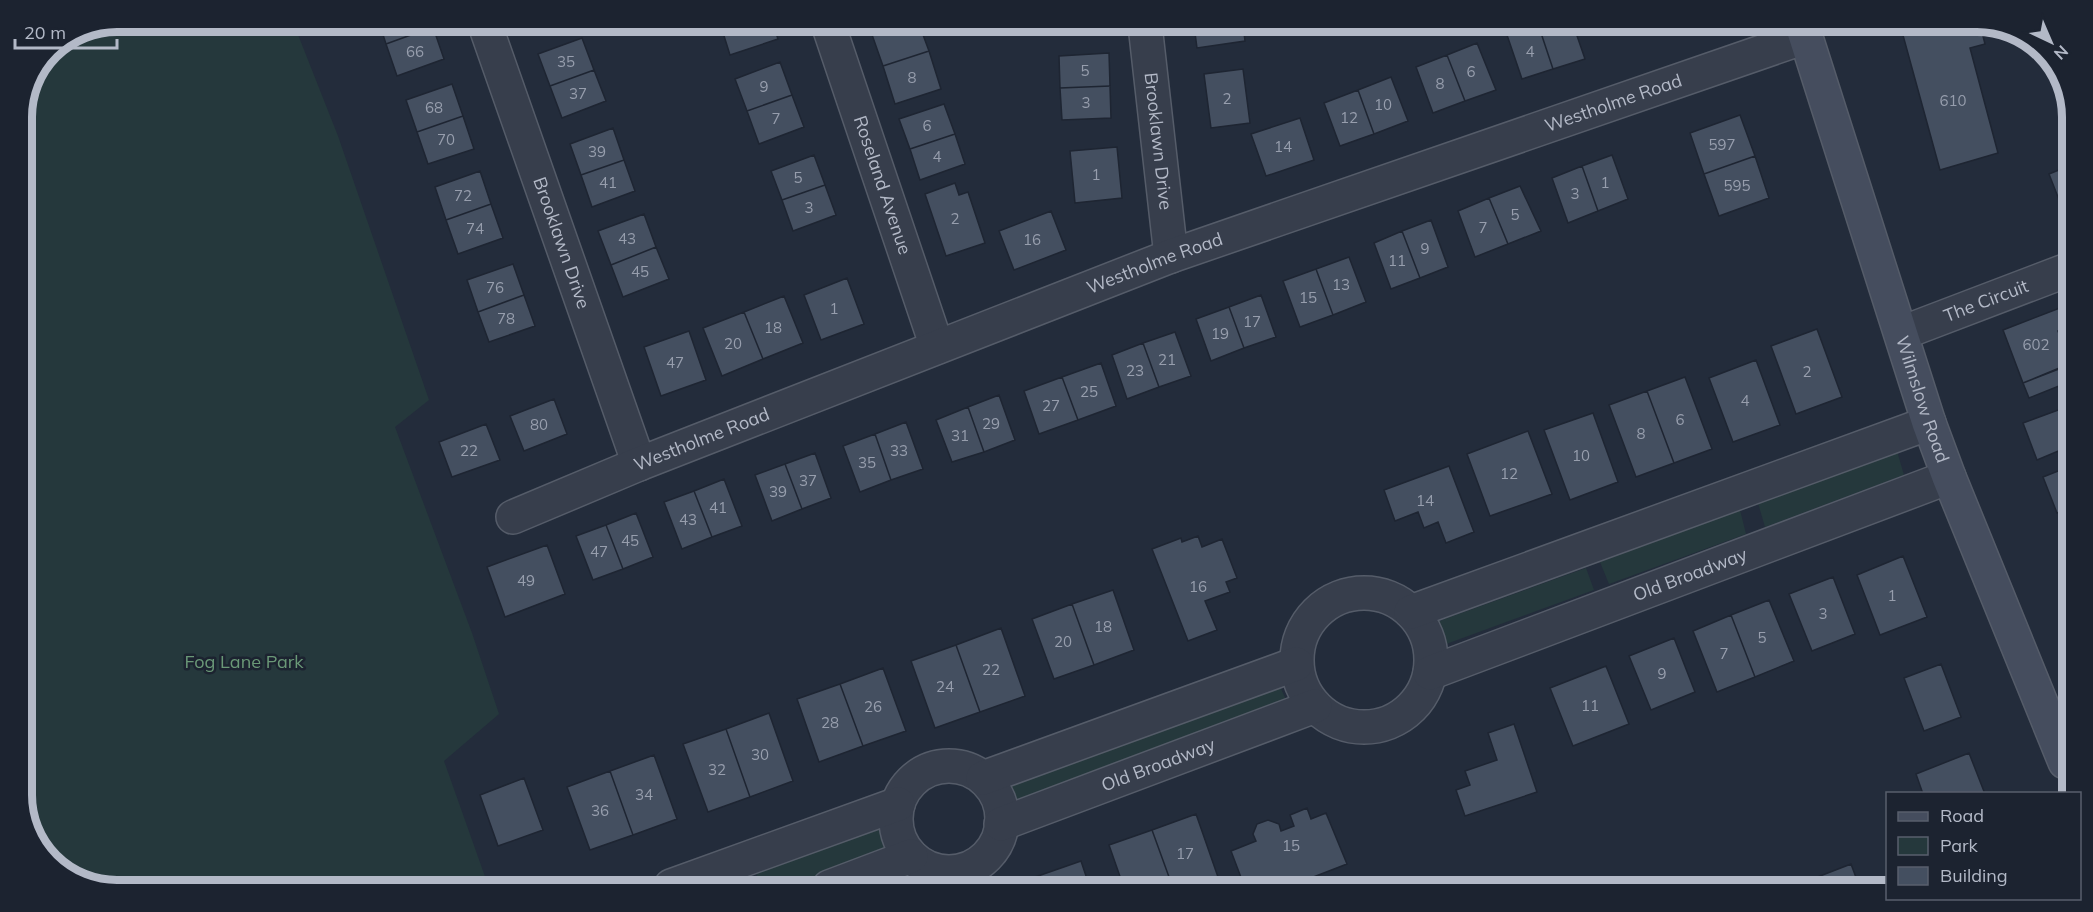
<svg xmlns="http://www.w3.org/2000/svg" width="2093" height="912" font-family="Mulish,sans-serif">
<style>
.green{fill:#25383c}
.building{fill:#444f60;stroke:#1e2532;stroke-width:1.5}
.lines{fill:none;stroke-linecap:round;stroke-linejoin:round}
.minor-casing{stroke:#555c69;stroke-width:36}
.secondary-casing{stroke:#555c69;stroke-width:36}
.minor{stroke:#373e4c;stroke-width:33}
.secondary{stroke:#454d5e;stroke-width:33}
.labels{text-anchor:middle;stroke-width:5;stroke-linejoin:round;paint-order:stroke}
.number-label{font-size:15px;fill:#979ead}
.street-label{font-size:18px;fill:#b3b9c7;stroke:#1c2330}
.park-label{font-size:18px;fill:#6a9877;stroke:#1c2330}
.rim{fill:none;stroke:#b3b9c7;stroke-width:8}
</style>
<rect width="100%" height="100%" fill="#232c3b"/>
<path class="green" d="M116,21L293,22L338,136L429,400L395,427L472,633L499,714L444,761L488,885L80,884L41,853L21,802V111L49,49Z
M1897,451L1904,475L1765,527L1758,503Z
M1740,510L1746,534L1609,584L1600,562Z
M1586,568L1594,590L1438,647L1428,625Z
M1277,680L1287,702L1013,803L1009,790L1002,780Z
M887,823L888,837L892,848L789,886H761L756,873Z"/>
<path class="building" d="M379,22H431L433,27L386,44Z
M720,23L773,24L778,39L730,55Z
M885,24H919L929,51L883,66L870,29Z
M1194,25H1243L1245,41L1197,48Z
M433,27L444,59L397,76L386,44Z
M1533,27H1539L1553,69L1522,79L1507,35Z
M1539,27H1574L1585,59L1553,69Z
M1901,28H1981L1985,44L1970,48L1998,153L1940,170Z
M582,38L594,70L550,86L538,54Z
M1477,43L1496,90L1465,101L1447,55Z
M929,51L941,89L895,104L883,66Z
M1109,53L1110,86L1060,88L1059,56Z
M1447,55L1465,101L1433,113L1416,67Z
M780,62L792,95L747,111L735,79Z
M1243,69L1250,123L1211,128L1204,74Z
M594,70L606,101L562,118L550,86Z
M1391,77L1408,121L1374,134L1358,90Z
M452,84L463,116L417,132L406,100Z
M1110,86L1111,118L1062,120L1060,88Z
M1358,90L1374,134L1340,146L1324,103Z
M792,95L804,127L759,144L747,111Z
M944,104L955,134L910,149L899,119Z
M1740,115L1755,156L1704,174L1690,133Z
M463,116L474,149L428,164L417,132Z
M1300,118L1314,160L1266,176L1251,134Z
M613,128L624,160L581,175L570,144Z
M955,134L965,164L920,180L910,149Z
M1117,147L1122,198L1075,203L1070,151Z
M814,155L825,185L782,200L771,171Z
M1612,155L1628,199L1598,211L1582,166Z
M1755,156L1769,198L1719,216L1704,174Z
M624,160L635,191L592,207L581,175Z
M2071,165V207L2063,210L2049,174Z
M1582,166L1598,211L1568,223L1552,178Z
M480,171L491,204L446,220L435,187Z
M955,183L959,195L968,192L985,243L946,256L925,194Z
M825,185L836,215L793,231L782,200Z
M1520,186L1541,231L1508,244L1489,198Z
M1489,198L1508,244L1475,257L1458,211Z
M491,204L503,238L458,254L446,220Z
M1051,211L1066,250L1014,270L999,231Z
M644,214L656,247L611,265L598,231Z
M1431,220L1448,267L1420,278L1402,231Z
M1402,231L1420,278L1391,289L1374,243Z
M656,247L669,279L623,297L611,265Z
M1349,257L1366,302L1333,315L1316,269Z
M513,264L524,295L478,312L467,280Z
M1316,269L1333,315L1300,327L1283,281Z
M847,278L864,324L821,340L804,295Z
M524,295L535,326L489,342L478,312Z
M1261,295L1276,337L1244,348L1229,307Z
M784,296L803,343L763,359L744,312Z
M2065,306L2070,320V327L2058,331L2069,359V364L2023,383L2003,330Z
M1229,307L1244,348L1211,361L1196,319Z
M744,312L763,359L722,376L703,328Z
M1817,329L1842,397L1796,414L1771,346Z
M689,331L706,380L661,396L644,347Z
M1175,332L1191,376L1159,387L1143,343Z
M1143,343L1159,387L1127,399L1112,355Z
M1756,360L1780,425L1733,442L1709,378Z
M1101,363L1116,406L1078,420L1062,377Z
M2064,367L2069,382L2029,398L2023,383Z
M1062,377L1078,420L1039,434L1024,391Z
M1685,377L1712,449L1674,463L1647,391Z
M1647,391L1674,463L1636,477L1609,405Z
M999,395L1015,440L984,452L968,407Z
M554,399L567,434L524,451L510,416Z
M2069,406L2068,447L2037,460L2023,423Z
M968,407L984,452L952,462L936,420Z
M1593,413L1618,482L1570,500L1544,430Z
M906,422L923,469L891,480L875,434Z
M486,424L500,460L452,477L439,442Z
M1528,431L1552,494L1490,516L1467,454Z
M875,434L891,480L860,492L843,446Z
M815,453L831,498L802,509L785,464Z
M785,464L802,509L772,521L755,475Z
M1449,466L1474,532L1446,543L1438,522L1424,528L1418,512L1395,521L1384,490Z
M2068,467V509L2057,513L2043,477Z
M724,479L742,526L712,537L694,491Z
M694,491L712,537L682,549L664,502Z
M636,513L653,557L623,569L606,525Z
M606,525L623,569L593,580L576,536Z
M1198,536L1202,547L1222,539L1237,578L1226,582L1230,592L1205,601L1217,630L1188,641L1152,549L1181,538L1182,542Z
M547,545L565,594L505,617L487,567Z
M1903,556L1927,617L1880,635L1857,575Z
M1833,577L1855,634L1812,651L1789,594Z
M1113,590L1134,650L1094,665L1072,604Z
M1769,600L1794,661L1755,677L1731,615Z
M1072,604L1094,665L1054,679L1032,619Z
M1731,615L1755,677L1717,692L1693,631Z
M1001,628L1025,696L980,712L956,645Z
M1674,638L1695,692L1651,710L1629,656Z
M956,645L980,712L935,728L911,661Z
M1941,664L1961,717L1924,731L1904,678Z
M1606,666L1629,724L1573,746L1550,688Z
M883,668L906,731L863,746L840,684Z
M840,684L863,746L819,762L797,699Z
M769,713L793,781L750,797L726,729Z
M1514,724L1537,792L1465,816L1456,790L1470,785L1465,771L1497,760L1488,733Z
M726,729L750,797L708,812L683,744Z
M1969,753L1985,794H1923L1916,774Z
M654,755L677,819L633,835L610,771Z
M610,771L633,835L590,850L567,787Z
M524,778L543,830L498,846L480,795Z
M1307,808L1311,819L1326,813L1347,864L1285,888H1245L1231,851L1256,841L1253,834L1257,824L1268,820L1279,824L1281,831L1294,826L1290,815Z
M1196,814L1218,877L1189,888H1173L1152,830Z
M1152,830L1173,888H1124L1109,845Z
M1081,861L1090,888L1042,887L1038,876Z
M1851,864L1861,891L1825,890L1820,876Z
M1038,876L1042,887H1006Z
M1820,876L1825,890H1789V888Z"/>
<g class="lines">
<g class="minor-casing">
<g id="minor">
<path id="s1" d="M484,22L639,464"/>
<path id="s2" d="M828,24L937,347"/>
<path id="s3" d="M1145,25L1171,256"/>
<path id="s4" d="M1902,333L2070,269"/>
<path id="s5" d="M513,517L639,464L1171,256L1805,37"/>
<circle cx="1364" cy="660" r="67"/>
<path d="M1411,612L1929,423"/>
<path id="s6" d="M1430,673L1949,477"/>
<circle cx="949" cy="819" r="53"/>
<path d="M983,778L1296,664"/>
<path id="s7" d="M1001,824L1315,706"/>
<path d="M671,886L898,804"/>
<path d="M829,887L911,856"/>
</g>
</g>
<g class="secondary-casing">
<g id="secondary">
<path id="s8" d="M1803,28L1929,423L1949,477L2065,762"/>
</g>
</g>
<use href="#minor" class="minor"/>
<use href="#secondary" class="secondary"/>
</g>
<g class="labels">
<g class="number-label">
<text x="415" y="57">66</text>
<text x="1530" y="57">4</text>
<text x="566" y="67">35</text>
<text x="1085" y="76">5</text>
<text x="1471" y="77">6</text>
<text x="912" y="83">8</text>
<text x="1440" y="89">8</text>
<text x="764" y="92">9</text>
<text x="578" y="99">37</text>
<text x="1227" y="104">2</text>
<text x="1953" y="106">610</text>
<text x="1086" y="108">3</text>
<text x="1383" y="110">10</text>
<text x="434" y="113">68</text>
<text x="1349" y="123">12</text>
<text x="776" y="124">7</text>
<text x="927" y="131">6</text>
<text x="446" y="145">70</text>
<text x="1722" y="150">597</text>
<text x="1283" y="152">14</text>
<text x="597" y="157">39</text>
<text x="937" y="162">4</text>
<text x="1096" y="180">1</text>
<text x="798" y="183">5</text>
<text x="608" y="188">41</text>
<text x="1605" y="188">1</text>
<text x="1737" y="191">595</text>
<text x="1575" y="199">3</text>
<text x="463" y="201">72</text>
<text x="809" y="213">3</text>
<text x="1515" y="220">5</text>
<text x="955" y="224">2</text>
<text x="1483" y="233">7</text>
<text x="475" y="234">74</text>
<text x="627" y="244">43</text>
<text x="1032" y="245">16</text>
<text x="1425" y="254">9</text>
<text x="1397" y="266">11</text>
<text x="640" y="277">45</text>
<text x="1341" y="290">13</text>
<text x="495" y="293">76</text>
<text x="1308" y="303">15</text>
<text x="834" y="314">1</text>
<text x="506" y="324">78</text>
<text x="1252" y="327">17</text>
<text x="773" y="333">18</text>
<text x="1220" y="339">19</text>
<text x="733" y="349">20</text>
<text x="2036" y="350">602</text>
<text x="1167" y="365">21</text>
<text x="675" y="368">47</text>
<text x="1135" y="376">23</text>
<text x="1807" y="377">2</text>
<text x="1089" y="397">25</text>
<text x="1745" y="406">4</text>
<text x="1051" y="411">27</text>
<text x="1680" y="425">6</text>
<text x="991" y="429">29</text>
<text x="539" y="430">80</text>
<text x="1641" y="439">8</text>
<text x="960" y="441">31</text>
<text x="469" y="456">22</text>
<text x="899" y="456">33</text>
<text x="1581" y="461">10</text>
<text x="867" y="468">35</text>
<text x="1509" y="479">12</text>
<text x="808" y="486">37</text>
<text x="778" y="497">39</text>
<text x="1425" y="506">14</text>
<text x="718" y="513">41</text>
<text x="688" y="525">43</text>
<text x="630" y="546">45</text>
<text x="599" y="557">47</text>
<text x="526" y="586">49</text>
<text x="1198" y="592">16</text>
<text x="1892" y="601">1</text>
<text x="1823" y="619">3</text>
<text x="1103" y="632">18</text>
<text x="1762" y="643">5</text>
<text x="1063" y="647">20</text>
<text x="1724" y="659">7</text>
<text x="991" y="675">22</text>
<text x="1662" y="679">9</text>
<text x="945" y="692">24</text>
<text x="1590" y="711">11</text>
<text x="873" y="712">26</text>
<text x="830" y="728">28</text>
<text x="760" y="760">30</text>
<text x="717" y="775">32</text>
<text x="644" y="800">34</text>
<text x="600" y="816">36</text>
<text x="1291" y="851">15</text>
<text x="1185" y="859">17</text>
</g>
<g class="street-label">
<text dy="6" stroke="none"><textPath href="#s5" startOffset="1176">Westholme Road</textPath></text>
<text dy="6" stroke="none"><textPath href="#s3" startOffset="117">Brooklawn Drive</textPath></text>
<text dy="6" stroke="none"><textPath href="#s2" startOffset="170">Roseland Avenue</textPath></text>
<text dy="6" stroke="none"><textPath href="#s1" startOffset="234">Brooklawn Drive</textPath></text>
<text dy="6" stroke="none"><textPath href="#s5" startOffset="690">Westholme Road</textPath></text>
<text dy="6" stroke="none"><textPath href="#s4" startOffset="90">The Circuit</textPath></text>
<text dy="6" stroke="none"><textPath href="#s8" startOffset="390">Wilmslow Road</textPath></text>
<text dy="6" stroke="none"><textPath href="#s5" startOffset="204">Westholme Road</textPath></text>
<text dy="6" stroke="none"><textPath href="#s6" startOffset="278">Old Broadway</textPath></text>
<text dy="6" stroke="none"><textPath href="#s7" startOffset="168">Old Broadway</textPath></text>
</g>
<g class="park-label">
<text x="244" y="668">Fog Lane Park</text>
</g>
</g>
<path d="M0 0H2093V912H0ZM117 32H1977A85 85 0 0 1 2062 117V795A85 85 0 0 1 1977 880H117A85 85 0 0 1 32 795V117A85 85 0 0 1 117 32Z" fill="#1c2330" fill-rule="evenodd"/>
<path class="rim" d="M117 32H1977A85 85 0 0 1 2062 117V795A85 85 0 0 1 1977 880H117A85 85 0 0 1 32 795V117A85 85 0 0 1 117 32Z"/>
<rect x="1886" y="792" width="195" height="108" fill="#1c2330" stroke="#585f6c" stroke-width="1.5"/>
<rect x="1898" y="812" width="30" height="9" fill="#454d5e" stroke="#585f6c" stroke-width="1.5"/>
<text x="1940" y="822" font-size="18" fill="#b3b9c7">Road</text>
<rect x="1898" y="837" width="30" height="18" fill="#25383c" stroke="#585f6c" stroke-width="1.5"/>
<text x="1940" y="852" font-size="18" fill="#b3b9c7">Park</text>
<rect x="1898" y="867" width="30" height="18" fill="#444f60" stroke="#585f6c" stroke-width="1.5"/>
<text x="1940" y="882" font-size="18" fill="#b3b9c7">Building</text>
<g transform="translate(2051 42) rotate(136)" stroke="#1c2330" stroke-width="4.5" paint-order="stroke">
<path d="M0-4.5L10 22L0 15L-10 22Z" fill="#b3b9c7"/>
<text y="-9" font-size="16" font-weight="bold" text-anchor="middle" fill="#b3b9c7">N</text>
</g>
<path d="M15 39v9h102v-9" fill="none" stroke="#b3b9c7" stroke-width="3"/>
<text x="24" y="39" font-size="18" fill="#b3b9c7" stroke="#1c2330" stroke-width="4.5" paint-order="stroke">20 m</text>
</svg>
